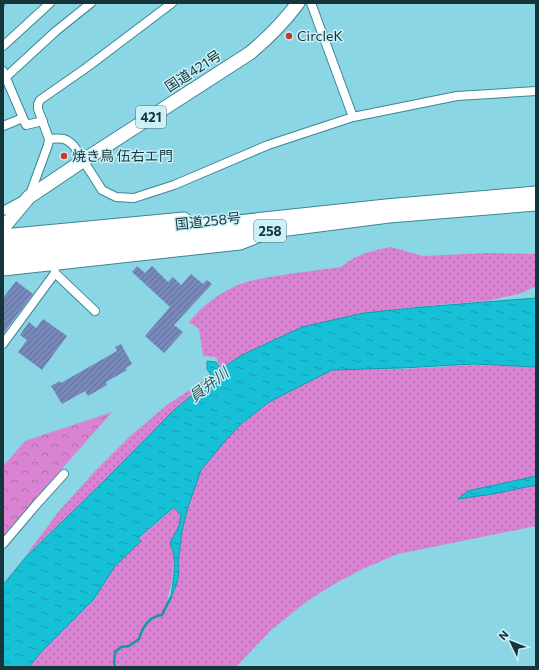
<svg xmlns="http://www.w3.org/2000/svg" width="539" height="670" font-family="Commissioner,'Noto Sans JP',sans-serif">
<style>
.grass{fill:url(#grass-dots)}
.park{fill:url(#park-crowns)}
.water{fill:url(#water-ripples);stroke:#1697a9}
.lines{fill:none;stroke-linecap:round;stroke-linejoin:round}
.stream{stroke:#1697a9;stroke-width:2.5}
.building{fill:url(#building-hatch)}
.minor-casing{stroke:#3b8794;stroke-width:10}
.trunk-casing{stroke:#3b8794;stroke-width:15}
.minor{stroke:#fff;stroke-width:8}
.trunk{stroke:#fff;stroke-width:13}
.rail{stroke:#37646c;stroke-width:2.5;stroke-dasharray:2 4;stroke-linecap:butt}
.poi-dot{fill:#c63929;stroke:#ccf0f7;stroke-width:1.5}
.labels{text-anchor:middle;stroke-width:3;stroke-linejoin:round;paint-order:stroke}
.shield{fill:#ccf0f7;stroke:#4c6d73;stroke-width:1}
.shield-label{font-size:13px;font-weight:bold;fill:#15353a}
.poi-label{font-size:14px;fill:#15353a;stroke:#ccf0f7;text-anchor:start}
.street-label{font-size:14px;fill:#15353a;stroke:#ccf0f7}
.water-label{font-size:15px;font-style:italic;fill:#325156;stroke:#ccf0f7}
</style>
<defs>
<pattern id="grass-dots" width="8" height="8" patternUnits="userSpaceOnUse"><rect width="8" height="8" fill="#da83d3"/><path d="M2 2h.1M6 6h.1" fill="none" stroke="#b06cac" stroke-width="1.8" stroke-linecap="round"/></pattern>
<pattern id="park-crowns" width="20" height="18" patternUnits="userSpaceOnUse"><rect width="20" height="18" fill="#da83d3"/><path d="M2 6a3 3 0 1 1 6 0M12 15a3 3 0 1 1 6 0" fill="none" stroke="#b06cac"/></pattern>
<pattern id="water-ripples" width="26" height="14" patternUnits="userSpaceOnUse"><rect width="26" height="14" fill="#16c1d8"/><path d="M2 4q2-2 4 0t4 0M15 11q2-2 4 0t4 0" fill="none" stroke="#139eb0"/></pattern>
<pattern id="building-hatch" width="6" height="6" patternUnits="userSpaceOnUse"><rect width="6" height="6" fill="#7888b9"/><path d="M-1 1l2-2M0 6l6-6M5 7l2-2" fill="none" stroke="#617097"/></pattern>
</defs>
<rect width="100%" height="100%" fill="#8bd6e4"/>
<path class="grass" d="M391,247L423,256L488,253L536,254V287H534L522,293L487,301L422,306L364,313L302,327L242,355L221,369L216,357L203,356L199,329L189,322C202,306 221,291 241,284C256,278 273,277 289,274C306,272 324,269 341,267C356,254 372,251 391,247Z
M474,365L536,367V526L398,554L365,568L334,584L306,602L271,630L236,667H29L42,651L95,599L115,566L141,541L139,538L175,507L181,515L179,526L170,543L174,551V559L172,581L167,600L171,598C176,589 182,574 178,563L182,532L188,507L201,470L225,441L241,425L269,402L332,370L402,369Z
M205,380V384L174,410L107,478L24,558L59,511L97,469L128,438L168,404Z"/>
<path class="park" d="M112,412L3,536V466L25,441Z"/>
<path class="water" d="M536,298V367L474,364L401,368L332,370L269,402L241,424L225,441L201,470L188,507L182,531L178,563C181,574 176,588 171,597C173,580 178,558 170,543L179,526L181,515L174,507L138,538L141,541L115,566L94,599L42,651L29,667H3V585L25,558L107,478L174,410L206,384V380L211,375L207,369V361L216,362L221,369L242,355L302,327L364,313L422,307Z
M536,476V485L493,494L458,499L468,491Z"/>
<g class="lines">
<path class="stream" d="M115,667L114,662L115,652L121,647L129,646L139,639C142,628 149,616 162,615L171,597"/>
</g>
<path class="building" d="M137,266L145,273L152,266L168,282L173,277L181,285L191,274L203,284L207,280L212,284L174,325L183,332L164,353L145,336L170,307L132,272Z
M16,281L33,294L3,334V298Z
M43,319L67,336L42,370L18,352L27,340L20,335L29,322L36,328Z
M121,344L132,364L126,368L127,370L106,382L107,385L88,396L85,391L62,404L51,386L60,381L61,383L117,351L115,347Z"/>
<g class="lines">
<g class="minor-casing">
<path id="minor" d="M311,3L353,117
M3,46L50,3
M3,71L26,125L43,121
M6,77L56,31L91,3
M3,126L23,118
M49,139C61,138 65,137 74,146L102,190L116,197L134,198L174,185L268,145L353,117L457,96L536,91
M3,211L29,197L48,145L49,139L38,109V104L40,100L86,68L172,3
M55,273L95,311
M3,344L55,273L54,262
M3,544L36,505L64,474"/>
</g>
<g class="trunk-casing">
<path id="trunk" d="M3,228L29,197L84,160L250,53C268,38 284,22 298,3
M3,236L184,219
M3,247L386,206L536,193
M3,258L272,231L389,216L536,204
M3,269L240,243L258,236"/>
</g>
<use href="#minor" class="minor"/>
<use href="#trunk" class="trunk"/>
<path class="rail" d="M3,6L5,3"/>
</g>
<g class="poi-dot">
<circle cx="289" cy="36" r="4"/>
<circle cx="64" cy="156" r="4"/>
</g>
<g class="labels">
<g class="shield">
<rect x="136" y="106" width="30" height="22" rx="3"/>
<rect x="254" y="220" width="32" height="22" rx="3"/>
</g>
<g class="shield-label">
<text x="151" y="122">421</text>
<text x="270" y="236">258</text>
</g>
<g class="poi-label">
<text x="297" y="41">CircleK</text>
<text x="72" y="161">焼き鳥 伍右エ門</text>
</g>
<g class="street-label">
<text transform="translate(193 71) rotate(-33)" y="5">国道421号</text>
<text transform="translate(208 221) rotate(-6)" y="5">国道258号</text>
</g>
<g class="water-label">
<text transform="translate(209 385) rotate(-38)" y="5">員弁川</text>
</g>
</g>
<rect width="539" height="670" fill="none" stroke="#15353a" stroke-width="8"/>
<g transform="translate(511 642) rotate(313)" stroke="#ccf0f7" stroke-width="3" paint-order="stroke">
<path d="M0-3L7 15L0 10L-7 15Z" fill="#15353a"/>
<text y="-6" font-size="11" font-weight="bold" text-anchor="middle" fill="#15353a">N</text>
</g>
</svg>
